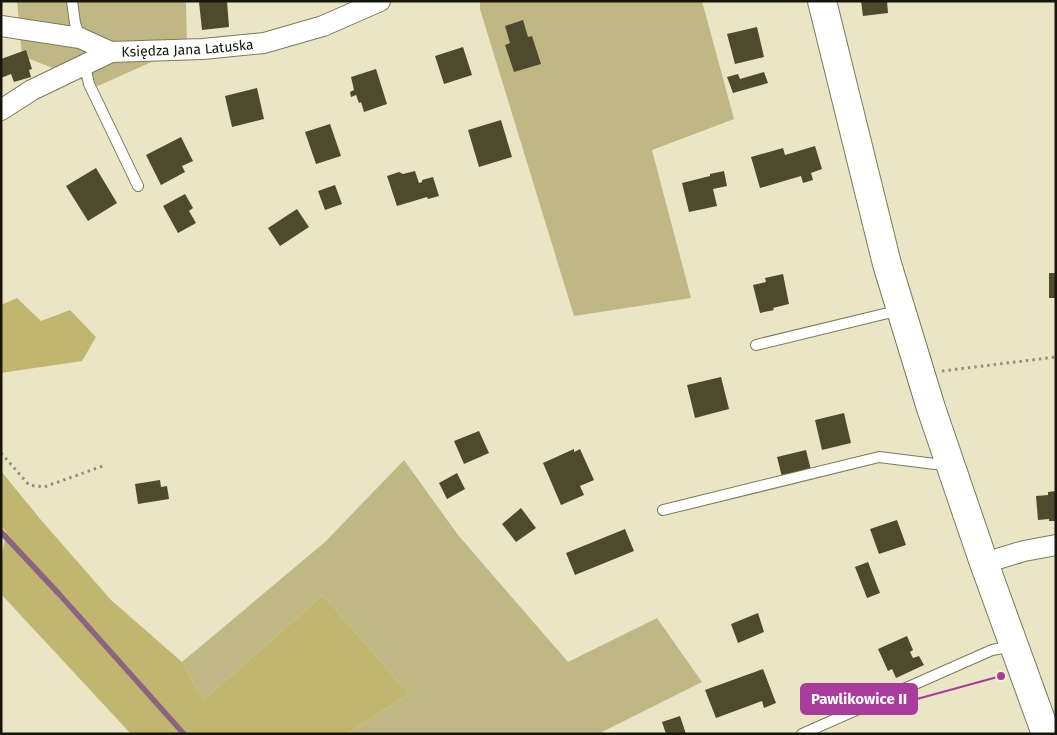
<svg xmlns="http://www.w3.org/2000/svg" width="1057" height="735" font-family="'Fira Sans',sans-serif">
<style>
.green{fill:#bfb885}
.forest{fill:#c0b66f}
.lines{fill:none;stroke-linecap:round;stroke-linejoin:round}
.stream{stroke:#8c6481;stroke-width:5.5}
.building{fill:#4e4a2e}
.lane-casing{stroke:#7d795b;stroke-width:12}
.street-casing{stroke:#7d795b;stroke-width:22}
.secondary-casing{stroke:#7d795b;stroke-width:30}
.path{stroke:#939078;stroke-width:3;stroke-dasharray:2.5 4;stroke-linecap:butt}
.lane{stroke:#fff;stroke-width:10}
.street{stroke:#fff;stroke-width:20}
.secondary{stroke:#fff;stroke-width:28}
.labels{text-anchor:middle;stroke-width:5;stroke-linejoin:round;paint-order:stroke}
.street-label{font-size:14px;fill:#18160a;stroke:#f7f3d2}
.leader{fill:none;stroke:#a83c9b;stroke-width:2}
.callout-dot{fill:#a83c9b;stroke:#f7f3d2;stroke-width:2}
.callout{fill:#a83c9b;stroke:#a83c9b;stroke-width:2}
.callout-label{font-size:15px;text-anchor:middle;font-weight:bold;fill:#fff}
</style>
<rect width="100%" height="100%" fill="#eae6c5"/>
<path class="green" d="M17,1H186L187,46L98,86L22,56Z
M480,1H702L734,119L652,150L691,298L574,316L480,9Z
M404,460L458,535L568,662L657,618L702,682L598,734H347L409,694L323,595L203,700L182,662L325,542Z"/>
<path class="forest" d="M17,298L41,321L70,310L96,337L82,361L1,373V305Z
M1,471L41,520L111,600L182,662L203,700L323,595L409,694L347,734H131L1,594V562L6,532L1,526Z"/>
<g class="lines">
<path class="stream" d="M1,532L60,595L184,734"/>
</g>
<path class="building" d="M209,1H227L229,27L202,30L199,2Z
M861,1H887L888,13L863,16Z
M523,20L528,37L532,36L541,64L514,72L505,45L510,43L505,26Z
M757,27L764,57L735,64L727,34Z
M463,47L472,75L444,84L435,56Z
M26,50L32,69L29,70L31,77L14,82L11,74L1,78V59Z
M376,69L387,104L364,112L361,102L359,103L356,95L351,97L350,92L354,90L351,77Z
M764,72L768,83L733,93L727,77L738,74L740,79Z
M257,88L264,119L232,127L225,96Z
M501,120L512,157L479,167L468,130Z
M330,124L341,156L316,164L305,132Z
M181,137L193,161L182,166L185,172L161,185L146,155Z
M815,146L822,169L811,173L813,180L803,183L801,176L760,188L751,157L783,148L785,155Z
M96,168L117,203L88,221L66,186Z
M415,171L419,183L422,182V180L433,177L439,196L428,199L427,197L397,206L387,176L399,172L403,174Z
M724,171L727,186L713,189L717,206L689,212L682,183L710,176V174Z
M335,185L342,204L325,210L318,191Z
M185,194L193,208L189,211L196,223L178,233L163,206Z
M297,209L309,227L280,246L268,228Z
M1049,273H1056V298H1049Z
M783,274L789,304L773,308L774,310L760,313L753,285L766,282L765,278Z
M721,377L729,409L695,418L687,385Z
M844,413L851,443L822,450L815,420Z
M479,431L489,453L464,464L454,441Z
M574,449V452L580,449L594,480L580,486L584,495L561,505L543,463Z
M806,450L811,470L782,477L777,457Z
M457,473L465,489L447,499L439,483Z
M160,480L161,487L167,486L169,499L138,504L135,484Z
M1056,491V521H1049V519L1038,520L1036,496L1048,495V492Z
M521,508L536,528L516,542L502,524Z
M897,520L906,545L879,554L870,529Z
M625,529L634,551L575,575L566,553Z
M868,562L880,593L867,598L855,567Z
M758,613L764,632L738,643L731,624Z
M907,636L913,650L910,652L913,658L919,656L924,665L896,678L892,669L888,671L878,649Z
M763,669L776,703L764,708L762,701L716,718L705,690Z
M680,716L686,734H666L662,722Z"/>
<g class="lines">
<g class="lane-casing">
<path id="lane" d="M72,1L75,23L80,38
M85,66L89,84L138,186
M756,345L888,313L899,307
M663,510L879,457L935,464L948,463
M802,734L992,650L1014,646"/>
</g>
<g class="street-casing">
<g id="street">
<path d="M1,26L80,38L111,52"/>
<path id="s1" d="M1,110L32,90L111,52L203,49L264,43L323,26L380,1"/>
<path d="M984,563L1024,551L1056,545"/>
</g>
</g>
<g class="secondary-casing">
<path id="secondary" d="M822,1L887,264L931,408L984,563L1046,734"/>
</g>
<path class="path" d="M942,371L1056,357
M1,453L29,485L44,487L103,466"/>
<use href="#lane" class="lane"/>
<use href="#street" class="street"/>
<use href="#secondary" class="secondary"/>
</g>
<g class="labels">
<g class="street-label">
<text dy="5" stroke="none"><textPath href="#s1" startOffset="201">Księdza Jana Latuska</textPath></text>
</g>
</g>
<path class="leader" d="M1001 676L917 699"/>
<circle class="callout-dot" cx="1001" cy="676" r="5"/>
<rect class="callout" x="801" y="684" width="116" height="30" rx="5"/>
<g class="callout-label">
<text x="859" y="704">Pawlikowice II</text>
</g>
<rect width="1057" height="735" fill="none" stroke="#18160a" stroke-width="5"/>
</svg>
